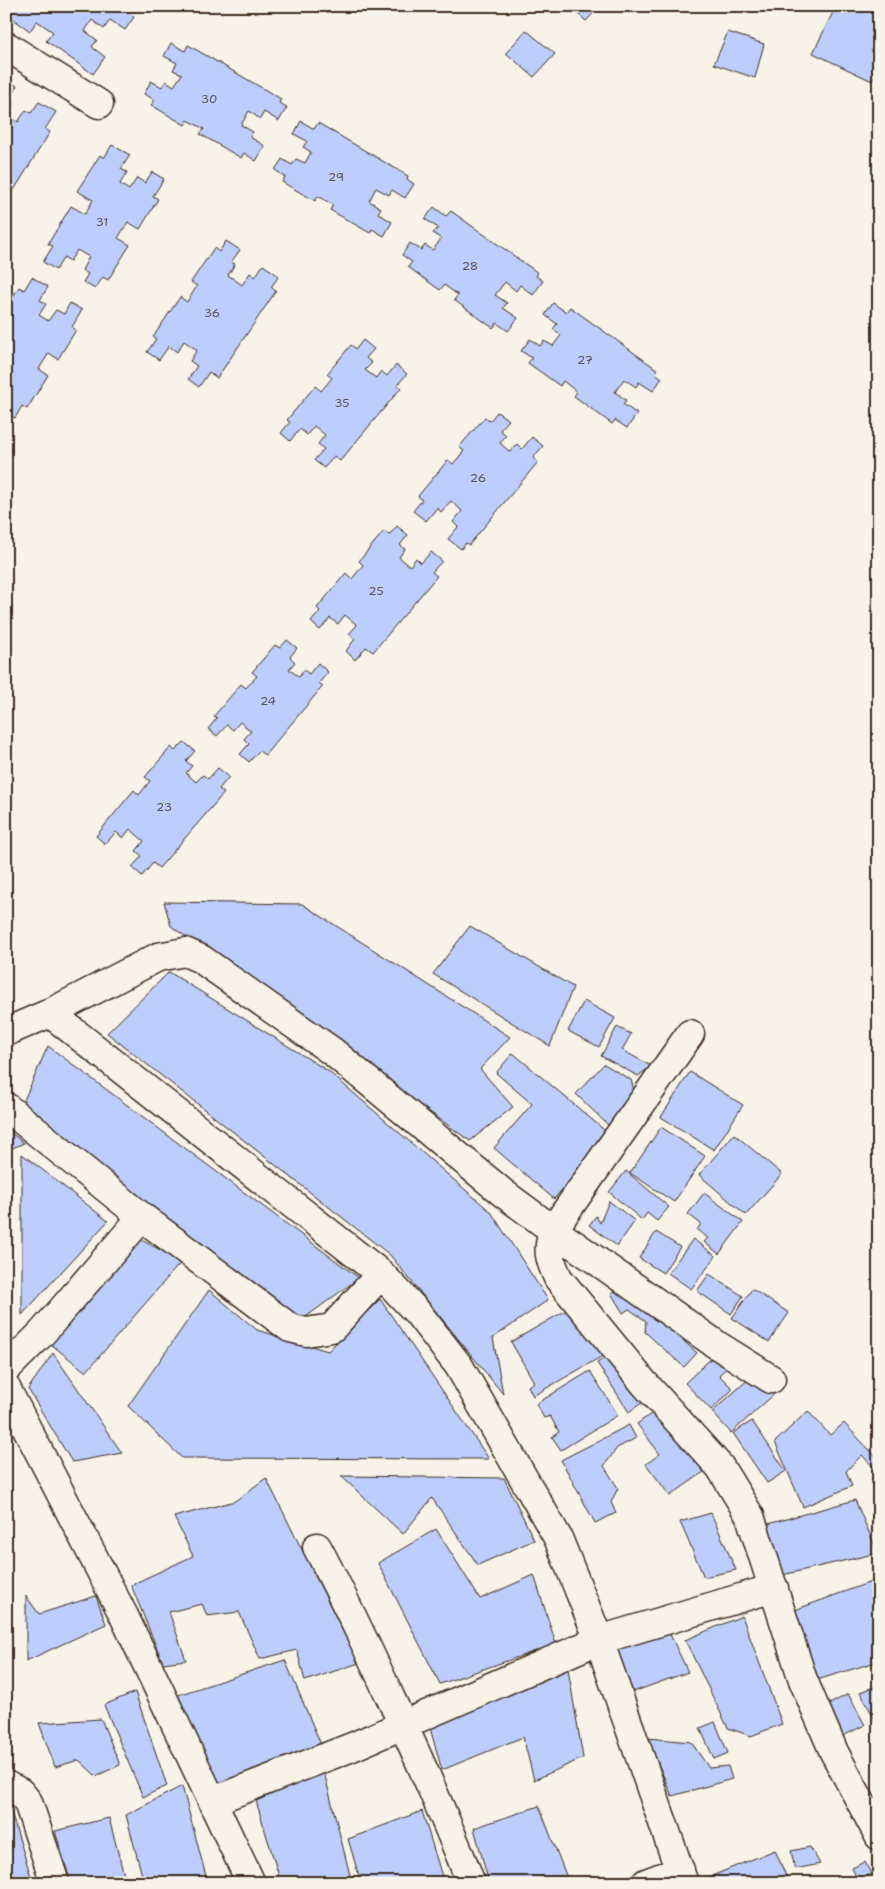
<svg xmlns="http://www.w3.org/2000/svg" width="885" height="1889" font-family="'Shantell Sans',sans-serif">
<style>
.building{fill:#bdcdfd;stroke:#3b2a1e}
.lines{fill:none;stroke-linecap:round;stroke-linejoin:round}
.street-casing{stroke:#3b2a1e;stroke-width:31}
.street{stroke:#f7f3e8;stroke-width:28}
.labels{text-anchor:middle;stroke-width:4;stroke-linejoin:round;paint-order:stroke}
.number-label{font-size:12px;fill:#5c5356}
</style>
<rect width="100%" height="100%" fill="#f7f3e8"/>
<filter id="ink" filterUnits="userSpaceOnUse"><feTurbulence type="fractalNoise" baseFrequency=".02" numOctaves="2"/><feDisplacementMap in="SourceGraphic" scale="10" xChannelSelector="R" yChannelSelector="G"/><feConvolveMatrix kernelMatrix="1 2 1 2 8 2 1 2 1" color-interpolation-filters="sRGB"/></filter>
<g filter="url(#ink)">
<path class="building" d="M6,6H119L134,17L125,30L110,20L104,29L92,20L85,31L97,40L92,47L105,57L93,74L46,41L53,32L37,21L30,31L6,14Z
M569,6H600L586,21Z
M836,6H879V66L872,81L813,53Z
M526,30L555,54L534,77L506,53Z
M728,32L764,44L755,78L714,64Z
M171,43L185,51L188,45L281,99L279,103L287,107L279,121L264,112L260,119L249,111L241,125L253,132L250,137L265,146L256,161L244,153L241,158L200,134L204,129L188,120L185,125L151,105L155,100L144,94L151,81L162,87L166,81L174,86L182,74L173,70L177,63L164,56Z
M6,80L17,86L9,100L15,103L8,115L18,122L26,110L31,113L39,102L56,112L45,129L50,132L6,203Z
M301,121L314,129L318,123L408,176L407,179L414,184L405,198L392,190L389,195L376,188L369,201L381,208L378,213L392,222L384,236L372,229L370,233L330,210L333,205L318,196L315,201L282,182L285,177L275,170L282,159L292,165L296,159L305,163L311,152L303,147L307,141L294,134Z
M112,145L130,155L121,169L127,172L120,184L129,190L137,178L145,183L152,172L164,179L153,196L158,199L140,229L128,222L118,238L130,245L108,280L103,277L95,289L83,282L88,274L82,270L89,257L77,250L70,261L64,257L56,270L43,262L53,246L48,244L71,206L85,214L93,200L77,191L100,155L104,158Z
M434,207L446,216L451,211L538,273L536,276L543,281L533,295L520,285L516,291L505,282L495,295L507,303L503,308L518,318L508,331L497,323L493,328L454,300L458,295L444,285L440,290L408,267L412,262L402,255L410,243L421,250L425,245L433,250L441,239L433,233L438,228L425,219Z
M226,241L240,250L231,262L235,264L228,275L242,285L250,273L255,277L263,265L279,276L271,287L276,291L217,378L209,372L199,387L188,379L197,366L190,361L197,350L184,341L177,352L169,346L159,360L147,352L156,339L153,337L180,297L187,302L197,286L191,282L214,248L219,252Z
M32,277L48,287L40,300L46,304L39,315L48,321L56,310L64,314L70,303L82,310L72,327L76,330L58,359L49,353L39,369L48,375L27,409L22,406L15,418L6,413L8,402L6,401V391L9,387L6,385V338L11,330L6,327V308L19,287L24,290Z
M553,303L566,312L570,307L658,370L655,373L662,378L653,391L639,382L636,387L624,379L615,392L626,400L623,404L637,414L627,428L615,420L612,424L574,396L577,392L563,381L560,386L528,363L532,358L521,351L530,339L540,346L544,341L553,346L561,335L553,329L557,324L545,315Z
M363,340L374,349L366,358L372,363L365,370L376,378L381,371L387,376L396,365L407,374L397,385L401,388L340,461L334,456L324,468L314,460L324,449L318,444L325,435L314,426L307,435L300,429L290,441L281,433L290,422L287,420L315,386L321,391L332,378L327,374L351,345L356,349Z
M497,412L509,420L500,430L506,435L500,443L510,452L517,444L522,449L532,437L543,446L533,458L538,462L469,545L466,543L461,549L448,539L458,527L453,522L462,511L451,501L441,512L437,508L426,521L413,511L422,500L418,496L448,460L453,464L464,451L459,447L485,417L490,421Z
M397,526L408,535L400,545L405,549L399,557L410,566L416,558L421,563L431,552L442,561L432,572L437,576L373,652L366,647L355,660L346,651L355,639L349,634L357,625L345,615L338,624L330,618L320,630L311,622L320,611L317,608L346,573L352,579L363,565L359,561L384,531L389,535Z
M287,640L297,648L290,657L295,662L289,669L299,677L304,670L309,674L318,663L328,672L319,683L323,686L265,755L259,751L249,762L240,754L249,744L244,739L251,731L240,722L233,730L227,725L217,736L208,729L217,718L214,716L241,684L246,688L257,676L252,672L275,645L280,648Z
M184,742L195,751L186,761L192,766L186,773L196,782L203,775L208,779L218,768L229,777L219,789L224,793L159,868L153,863L142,876L132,867L142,856L136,851L144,841L130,829L123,838L116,832L105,844L96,836L134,790L139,795L150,781L145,777L171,747L175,751Z
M164,902L302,904L510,1037L480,1069L513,1107L470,1141L171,926Z
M470,926L573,987L550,1046L433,974Z
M169,972L328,1071L491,1212L548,1300L493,1338L503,1394L390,1255L107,1033Z
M584,1001L615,1018L599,1047L568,1031Z
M617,1027L631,1034L622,1050L651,1066L638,1076L601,1056Z
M48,1046L359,1278L303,1319L17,1116Z
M513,1053L609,1134L554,1199L494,1148L532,1104L496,1073Z
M604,1064L631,1080L637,1100L611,1128L576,1094Z
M690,1072L743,1105L714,1150L661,1117Z
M661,1127L705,1156L674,1202L630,1173Z
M6,1129L24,1143L10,1149L6,1153Z
M734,1134L782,1174L746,1215L699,1175Z
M22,1154L108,1221L22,1315Z
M626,1171L669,1207L657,1221L647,1213L642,1220L609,1192Z
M704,1193L743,1222L719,1254L704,1242L708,1238L697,1230L701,1224L688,1214Z
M609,1201L635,1221L617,1246L589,1225L596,1216L600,1223Z
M656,1232L680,1247L663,1273L639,1258Z
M693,1239L716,1256L691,1289L668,1273Z
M141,1240L182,1261L86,1372L47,1341Z
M709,1274L743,1296L731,1314L697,1291Z
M623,1286L697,1353L684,1367L645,1332L646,1321L629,1309L623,1313L611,1293Z
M752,1289L789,1313L769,1342L732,1318Z
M209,1290L257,1330L328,1351L380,1299L489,1459L182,1458L128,1406Z
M577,1304L606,1354L533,1396L528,1386L534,1382L511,1342Z
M616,1350L647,1399L629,1412L597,1363Z
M720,1350L732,1363L719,1375L733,1389L711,1410L685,1383Z
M53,1353L122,1453L72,1462L28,1389Z
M590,1371L618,1415L561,1450L552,1437L559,1432L550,1416L544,1418L536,1404Z
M753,1375L779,1390L731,1433L712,1412Z
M662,1406L708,1469L670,1496L646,1464L660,1454L637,1424Z
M808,1411L830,1435L844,1423L879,1460V1473L862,1455L846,1471L852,1486L803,1507L775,1442Z
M752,1421L786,1471L767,1483L733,1433Z
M629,1425L636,1438L617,1448L604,1466L618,1488L611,1502L616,1513L595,1523L561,1460Z
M341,1476L504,1478L534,1540L478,1565L432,1498L403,1534Z
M266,1478L359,1663L305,1681L297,1650L260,1659L239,1612L207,1616L202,1604L169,1612L186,1660L163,1663L131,1585L193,1556L174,1517L235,1501Z
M855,1500L878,1553L782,1575L768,1524Z
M711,1513L736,1570L704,1577L680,1522Z
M436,1529L480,1599L534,1575L556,1644L440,1684L378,1563Z
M879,1579V1661L817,1680L792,1611Z
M26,1596L39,1614L96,1596L106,1624L26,1661Z
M742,1616L782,1724L751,1736L728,1728L685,1640Z
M667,1628L688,1672L633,1692L613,1642Z
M285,1660L322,1747L220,1786L178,1695Z
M567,1663L583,1758L534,1780L523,1737L442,1770L430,1728Z
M879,1685V1723H877L860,1692Z
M135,1692L167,1786L143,1797L104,1705Z
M848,1694L865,1725L841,1737L828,1705Z
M101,1719L120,1765L96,1776L79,1760L55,1767L39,1723Z
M715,1722L728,1753L714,1759L700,1728Z
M647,1738L691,1742L709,1768L728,1766L732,1779L672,1796Z
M324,1772L352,1883H281L256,1801Z
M182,1786L207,1880L203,1883H144L126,1815Z
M6,1803H8L33,1883H6Z
M539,1806L569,1883H489L474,1828Z
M422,1811L444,1883H361L348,1839Z
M109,1818L126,1883H71L55,1831Z
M810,1847L820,1864L795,1869L791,1851Z
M775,1850L789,1883H707V1878Z
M865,1862L871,1874L858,1881L852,1868Z"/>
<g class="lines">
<g class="street-casing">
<path id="street" d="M6,46L99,104
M50,1013L158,957L185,952L201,959L333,1052L503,1193L553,1230L717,1345L771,1379
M6,1032L50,1013L381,1274L417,1312L459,1366L558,1538L599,1640L684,1883
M690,1034L553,1230C547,1251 549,1258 558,1278L644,1383L720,1467L750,1516L803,1680L834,1752L879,1836
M6,1107L142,1217L290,1328L306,1332L332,1328L381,1274
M6,1369L42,1333L142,1217
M6,1388L124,1616L251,1883
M317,1547C344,1597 368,1649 392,1701C420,1761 447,1821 471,1883
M6,1785L20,1792L28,1802L55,1883
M213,1801L352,1747L599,1640L774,1588
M646,1883L680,1870"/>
</g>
<use href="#street" class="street"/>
</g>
</g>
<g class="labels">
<g class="number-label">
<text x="209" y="103">30</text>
<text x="336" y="181">29</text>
<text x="102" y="226">31</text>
<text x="470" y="270">28</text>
<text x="212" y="317">36</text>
<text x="585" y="364">27</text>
<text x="342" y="407">35</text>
<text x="478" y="482">26</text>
<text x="376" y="595">25</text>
<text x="268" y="705">24</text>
<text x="164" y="811">23</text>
</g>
</g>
<rect width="885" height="1889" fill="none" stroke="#f7f3e8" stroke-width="25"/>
<rect x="12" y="12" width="860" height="1864" fill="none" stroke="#3b2a1e" stroke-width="2" filter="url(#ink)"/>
</svg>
